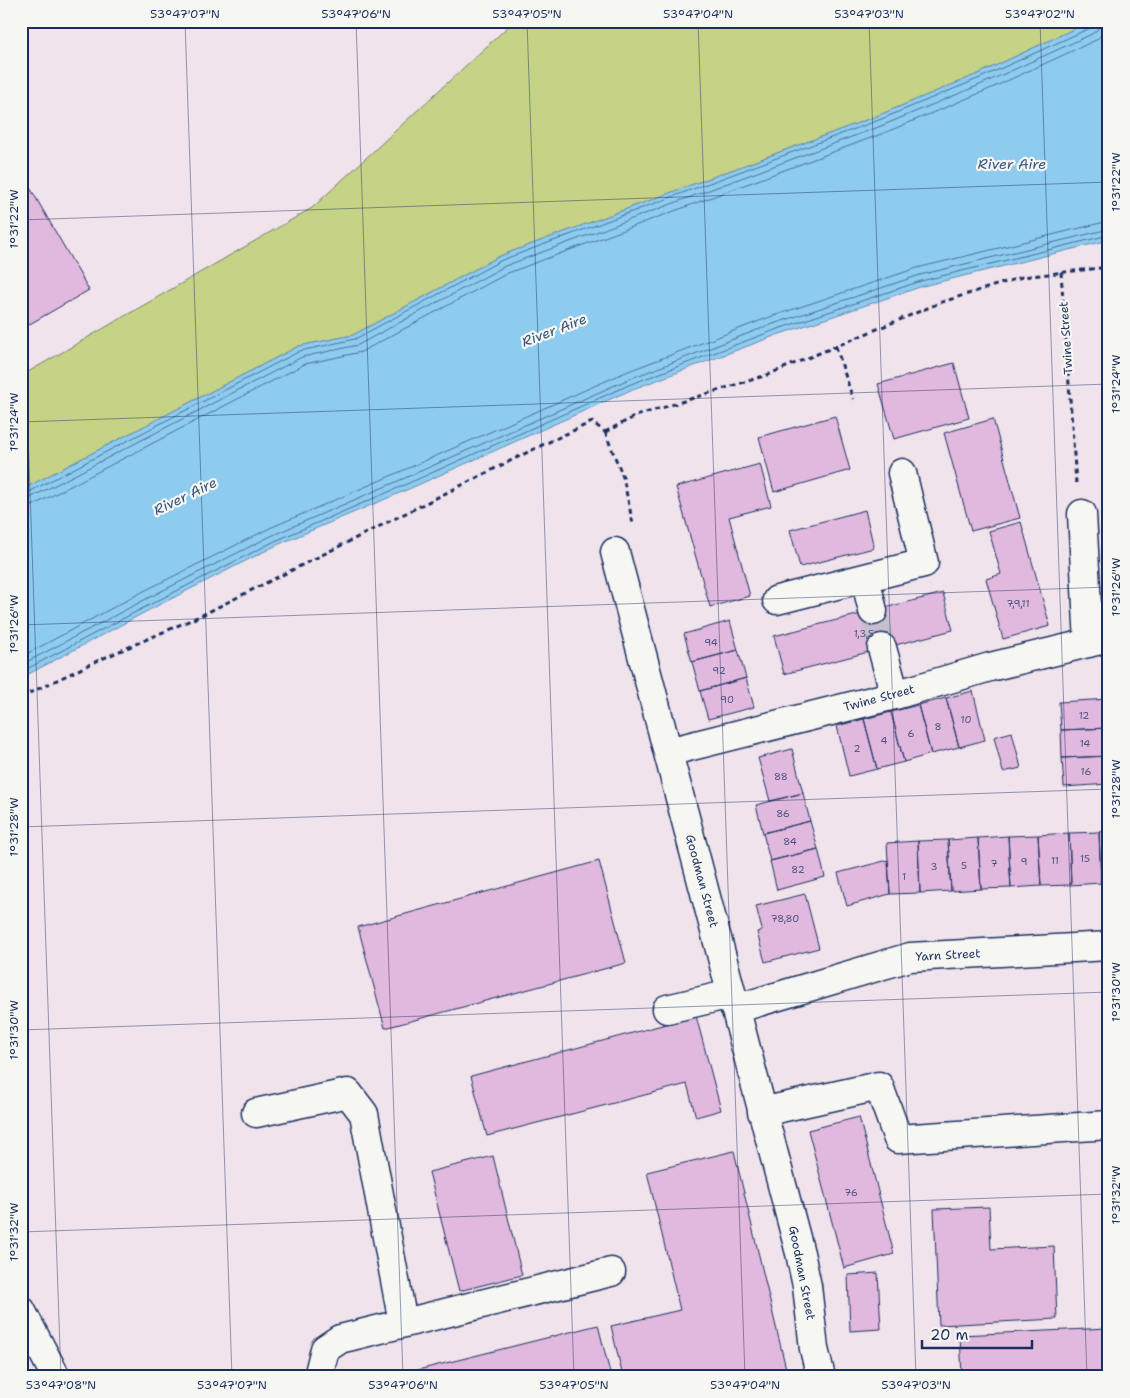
<svg xmlns="http://www.w3.org/2000/svg" width="1130" height="1398" font-family="'Shantell Sans',sans-serif">
<style>
.green{fill:#c6d286;stroke:#708072}
.water{fill:#8eccef;stroke:#608db5}
.lines{fill:none;stroke-linecap:round;stroke-linejoin:round}
.shore{stroke:#496e98;stroke-width:1}
.building{fill:#e1b8de;stroke:#1b2f5e}
.minor-tunnel{stroke:#c5bfd0;stroke-width:28;stroke-dasharray:28 14;stroke-linecap:butt}
.minor-casing{stroke:#1b2f5e;stroke-width:31}
.path{stroke:#1b2f5e;stroke-width:3;stroke-dasharray:5 4;stroke-linecap:butt}
.minor{stroke:#f6f6f2;stroke-width:28}
.ticks{fill:none;stroke:#1b2f5e;stroke-width:1;stroke-opacity:0.45}
.labels{text-anchor:middle;stroke-width:4.5;stroke-linejoin:round;paint-order:stroke}
.number-label{font-size:10px;fill:#4c517e}
.street-label{font-size:12px;fill:#1b2f5e;stroke:#f6f6f2}
.water-label{font-size:14px;font-style:italic;fill:#385682;stroke:#f6f6f2}
.neatline{fill:none;stroke:#1b2f5e;stroke-width:2}
.ticks-label{font-size:12px;text-anchor:middle;fill:#1b2f5e}
</style>
<rect width="100%" height="100%" fill="#f0e3ec"/>
<filter id="ink" filterUnits="userSpaceOnUse"><feTurbulence type="fractalNoise" baseFrequency=".02" numOctaves="2"/><feDisplacementMap in="SourceGraphic" scale="10" xChannelSelector="R" yChannelSelector="G"/><feConvolveMatrix kernelMatrix="1 2 1 2 8 2 1 2 1" color-interpolation-filters="sRGB"/></filter>
<g filter="url(#ink)">
<path class="green" d="M514,21H1091L978,74L877,116L500,256L353,335L299,346L21,490V376L312,208Z"/>
<path class="water" d="M1091,21H1109V240L923,286L777,335L633,389L402,492L277,545L153,608L21,678V490L299,346L353,335L500,256L877,116L978,74Z"/>
<g class="lines">
<path class="shore" d="M21,494H25L300,351L355,339L502,260L879,120L980,78L1090,28L1093,26V21
M21,501L28,499L302,357L358,345L505,266L881,126L982,84L1092,34L1098,29L1100,21
M21,508L32,506L305,364L361,352L508,273L884,133L985,91L1096,40L1105,32L1107,21
M21,657L144,591L270,528L395,474L626,372L770,317L917,268L1109,221
M21,665L148,598L273,535L398,481L629,379L773,324L920,275L1109,229
M21,672L151,604L275,541L400,487L631,384L775,330L921,281L1109,235"/>
</g>
<path class="building" d="M21,172L89,290L21,329Z
M954,363L969,418L894,439L878,384Z
M835,416L850,470L774,492L759,437Z
M993,419L1020,518L971,531L944,433Z
M760,464L771,506L729,517L750,596L710,607L676,487Z
M865,510L874,548L800,567L790,530Z
M1021,522L1050,626L1003,639L986,579L1001,574L989,531Z
M943,593L953,630L784,674L774,636Z
M730,621L738,650L692,662L684,634Z
M738,650L746,678L700,691L692,662Z
M746,678L754,707L708,719L700,691Z
M973,691L985,740L959,747L946,698Z
M946,698L959,747L931,754L918,705Z
M1109,699V728L1061,730L1059,702Z
M918,705L931,754L904,762L891,712Z
M891,712L904,762L877,769L864,719Z
M864,719L877,769L849,776L837,726Z
M1109,728V756L1062,758L1061,730Z
M1012,732L1021,768L1003,772L994,737Z
M792,749L803,793L770,801L758,758Z
M1109,756V784L1064,787L1062,758Z
M803,793L810,821L763,833L756,805Z
M810,821L818,849L770,861L763,833Z
M1109,831V883H1101L1099,832Z
M1099,832L1101,883L1071,885L1069,833Z
M1069,833L1071,885L1041,886L1038,835Z
M1038,835L1041,886L1011,888L1008,836Z
M1008,836L1011,888L981,889L978,838Z
M978,838L981,889L951,891L948,840Z
M948,840L951,891L920,893L918,841Z
M918,841L920,893L890,894L887,843Z
M818,849L825,877L777,890L770,861Z
M888,860L890,894L847,906L838,873Z
M599,861L626,963L385,1028L358,927Z
M805,894L819,948L765,962L757,932L762,930L756,906Z
M696,1016L721,1110L696,1117L687,1084L487,1136L471,1076Z
M859,1117L894,1254L844,1268L808,1130Z
M734,1151L788,1377H623L611,1326L680,1310L647,1172Z
M493,1156L522,1275L459,1291L429,1172Z
M989,1207L991,1249L1054,1246L1057,1319L939,1325L934,1209Z
M1109,1244V1308H1106L1103,1245Z
M878,1273L881,1329L850,1331L848,1275Z
M598,1325L611,1377H390Z
M1109,1328V1377H962L960,1335Z"/>
<g class="lines">
<path class="minor-tunnel" d="M873,611L882,648"/>
<g class="minor-casing">
<path id="minor" d="M1082,514L1089,643
M615,552L800,1253L807,1286L814,1349L821,1377
M865,578L873,611
M777,600L924,563L902,473
M882,648L895,695
M668,752L895,695L990,667L1109,638
M667,1009L731,994
M735,1009L910,957L1109,946
M762,1112L879,1086L898,1139L1109,1125
M256,1113L348,1093L364,1114L403,1323
M21,1310L56,1377
M318,1377L325,1349L340,1339L611,1272"/>
</g>
<path class="path" d="M1061,272L1076,483
M836,347L853,399
M605,432L636,416L767,375L942,302L1022,277L1109,267
M605,432L623,477L633,524
M21,697L97,661L200,616L538,447L592,422L605,432"/>
<use href="#minor" class="minor"/>
</g>
</g>
<path class="ticks" d="M185,21L232,1377M356,21L403,1377M527,21L574,1377M698,21L745,1377M869,21L916,1377M1040,21L1087,1377M21,220L1109,182M21,234L61,1377M21,422L1109,384M21,625L1109,587M21,827L1109,789M21,1030L1109,992M21,1232L1109,1194"/>
<g class="labels">
<g class="number-label">
<text x="1018" y="607">7,9,11</text>
<text x="864" y="637">1,3,5</text>
<text x="711" y="646">94</text>
<text x="719" y="674">92</text>
<text x="727" y="703">90</text>
<text x="1084" y="719">12</text>
<text x="966" y="723">10</text>
<text x="938" y="730">8</text>
<text x="911" y="737">6</text>
<text x="884" y="744">4</text>
<text x="1085" y="747">14</text>
<text x="857" y="752">2</text>
<text x="1086" y="775">16</text>
<text x="781" y="780">88</text>
<text x="783" y="817">86</text>
<text x="790" y="845">84</text>
<text x="1085" y="862">15</text>
<text x="1055" y="864">11</text>
<text x="1024" y="865">9</text>
<text x="994" y="867">7</text>
<text x="964" y="869">5</text>
<text x="934" y="870">3</text>
<text x="798" y="873">82</text>
<text x="904" y="880">1</text>
<text x="785" y="922">78,80</text>
<text x="851" y="1196">76</text>
</g>
<g class="street-label">
<text transform="translate(1066 338) rotate(-94)" y="4">Twine Street</text>
<text transform="translate(879 698) rotate(-15)" y="4">Twine Street</text>
<text transform="translate(702 881) rotate(75)" y="4">Goodman Street</text>
<text transform="translate(948 955) rotate(-3)" y="4">Yarn Street</text>
<text transform="translate(802 1273) rotate(79)" y="4">Goodman Street</text>
</g>
<g class="water-label">
<text x="1012" y="169">River Aire</text>
<text transform="translate(554 330) rotate(-21)" y="5">River Aire</text>
<text transform="translate(185 496) rotate(-26)" y="5">River Aire</text>
</g>
</g>
<rect width="1130" height="1398" fill="none" stroke="#f6f6f2" stroke-width="55"/>
<path d="M922 1340v8h110v-8" fill="none" stroke="#1b2f5e" stroke-width="2.5"/>
<text x="930" y="1340" font-size="15" fill="#1b2f5e" stroke="#f6f6f2" stroke-width="4" paint-order="stroke">20 m</text>
<rect x="28" y="28" width="1074" height="1342" class="neatline"/>
<g class="ticks-label">
<text x="185" y="18">53°47'07"N</text>
<text x="356" y="18">53°47'06"N</text>
<text x="527" y="18">53°47'05"N</text>
<text x="698" y="18">53°47'04"N</text>
<text x="869" y="18">53°47'03"N</text>
<text x="1040" y="18">53°47'02"N</text>
<text transform="translate(1116 182) rotate(-90)" y="4">1°31'22"W</text>
<text transform="translate(14 219) rotate(-90)" y="4">1°31'22"W</text>
<text transform="translate(1116 384) rotate(-90)" y="4">1°31'24"W</text>
<text transform="translate(14 422) rotate(-90)" y="4">1°31'24"W</text>
<text transform="translate(1116 587) rotate(-90)" y="4">1°31'26"W</text>
<text transform="translate(14 624) rotate(-90)" y="4">1°31'26"W</text>
<text transform="translate(1116 789) rotate(-90)" y="4">1°31'28"W</text>
<text transform="translate(14 827) rotate(-90)" y="4">1°31'28"W</text>
<text transform="translate(1116 992) rotate(-90)" y="4">1°31'30"W</text>
<text transform="translate(14 1030) rotate(-90)" y="4">1°31'30"W</text>
<text transform="translate(1116 1195) rotate(-90)" y="4">1°31'32"W</text>
<text transform="translate(14 1232) rotate(-90)" y="4">1°31'32"W</text>
<text x="61" y="1389">53°47'08"N</text>
<text x="232" y="1389">53°47'07"N</text>
<text x="403" y="1389">53°47'06"N</text>
<text x="574" y="1389">53°47'05"N</text>
<text x="745" y="1389">53°47'04"N</text>
<text x="916" y="1389">53°47'03"N</text>
</g>
</svg>
